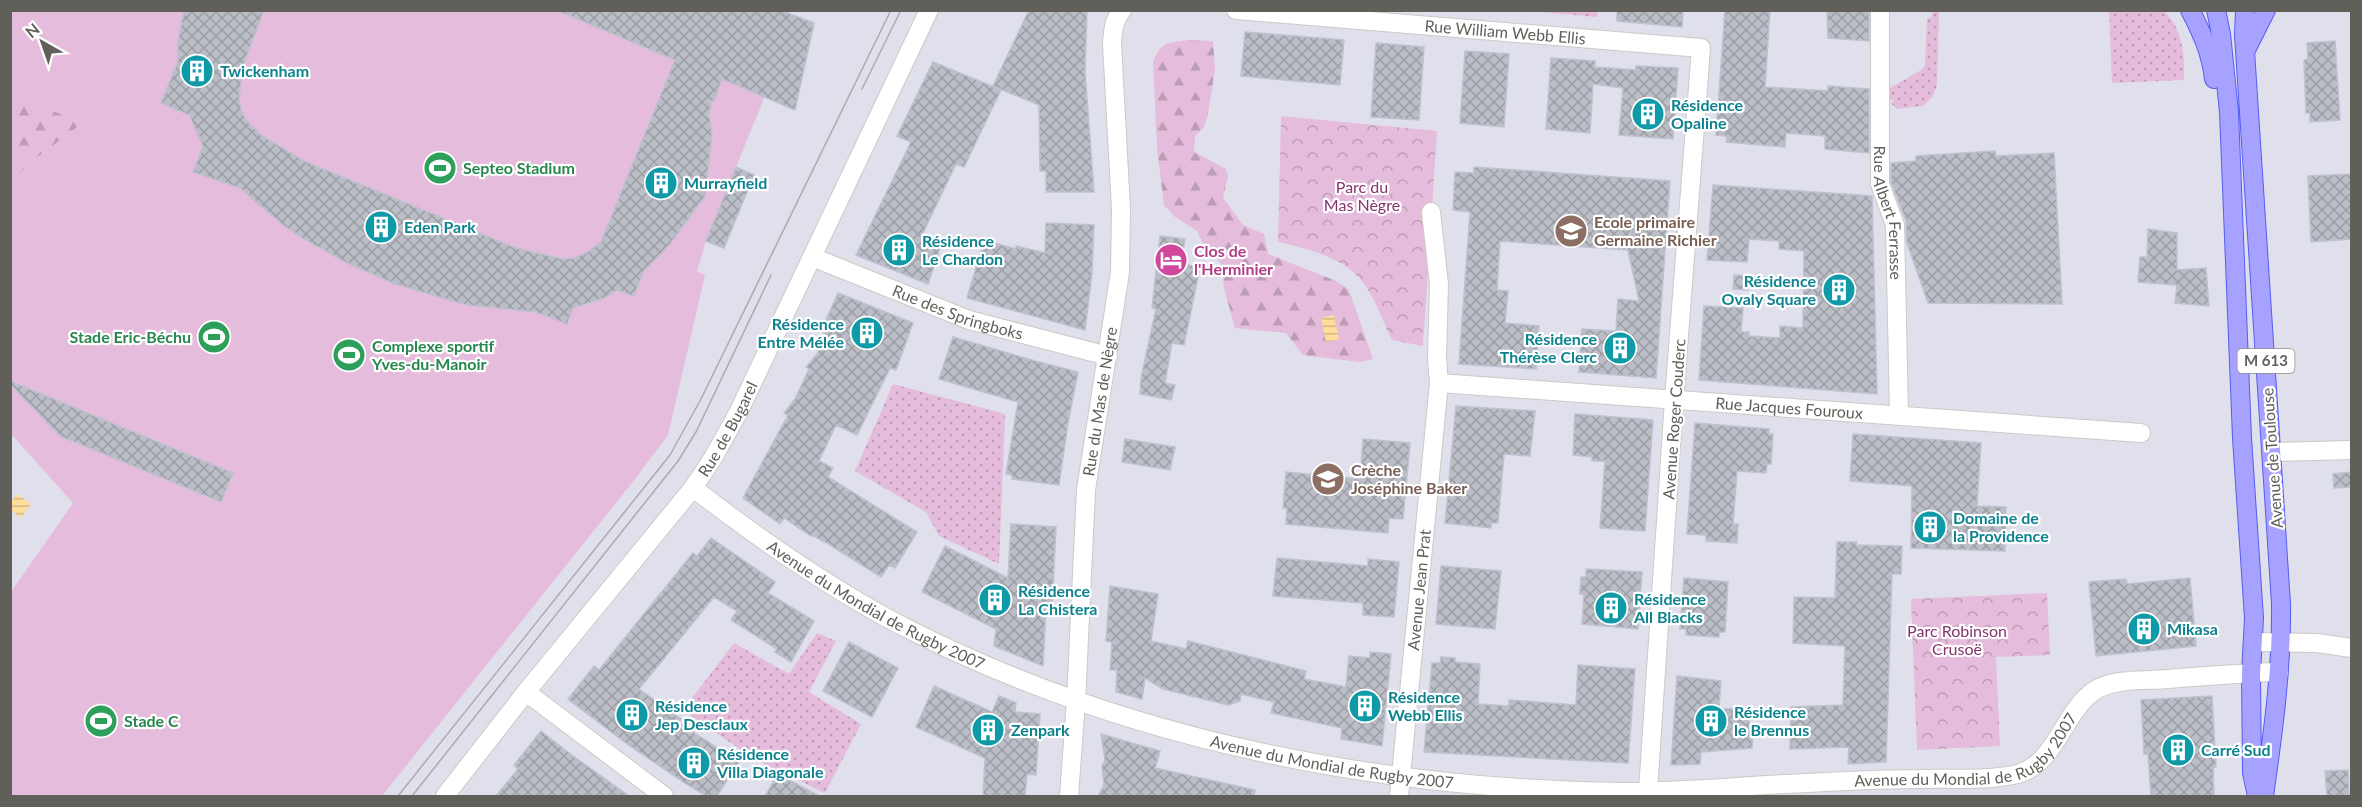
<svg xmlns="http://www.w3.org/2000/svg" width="2362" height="807" font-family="Lato,sans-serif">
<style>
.grass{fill:url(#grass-dots)}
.forest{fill:url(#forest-firs)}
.park{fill:url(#park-crowns)}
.pitch{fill:#e5bcdc}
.water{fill:url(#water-rules)}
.building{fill:url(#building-cross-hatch);stroke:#bfc0d1;stroke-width:1.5}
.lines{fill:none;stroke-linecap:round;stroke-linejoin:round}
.minor-casing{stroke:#cbcac4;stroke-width:20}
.major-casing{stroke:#545ef2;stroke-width:20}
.minor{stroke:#fff;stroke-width:18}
.major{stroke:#a7a2ff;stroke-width:18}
.tram{stroke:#ababaa;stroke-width:1.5}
.labels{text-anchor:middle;stroke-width:4.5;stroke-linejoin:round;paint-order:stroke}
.shield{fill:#fff;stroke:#908f8b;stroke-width:1.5}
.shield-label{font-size:15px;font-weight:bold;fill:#615f59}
.street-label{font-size:16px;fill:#615f59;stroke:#fff}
.culture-label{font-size:16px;font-weight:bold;fill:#0d838f;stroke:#fff;text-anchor:start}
.leisure-label{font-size:16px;font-weight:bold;fill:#27864d;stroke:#fff;text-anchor:start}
.park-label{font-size:16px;fill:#853470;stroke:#fff}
.education-label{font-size:16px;font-weight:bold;fill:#785e54;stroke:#fff;text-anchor:start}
.hotel-label{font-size:16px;font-weight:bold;fill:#b23c85;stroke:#fff;text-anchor:start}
</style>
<defs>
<pattern id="grass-dots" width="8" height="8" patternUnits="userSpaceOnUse" patternTransform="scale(1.5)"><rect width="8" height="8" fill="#e5bcdc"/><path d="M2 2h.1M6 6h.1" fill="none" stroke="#bd9cb5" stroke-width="1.8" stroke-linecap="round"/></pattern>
<pattern id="forest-firs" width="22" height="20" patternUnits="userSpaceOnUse" patternTransform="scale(1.5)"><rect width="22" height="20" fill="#e5bcdc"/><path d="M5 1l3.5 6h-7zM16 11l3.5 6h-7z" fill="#bd9cb5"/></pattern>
<pattern id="park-crowns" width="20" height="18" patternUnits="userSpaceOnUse" patternTransform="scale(1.5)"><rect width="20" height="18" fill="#e5bcdc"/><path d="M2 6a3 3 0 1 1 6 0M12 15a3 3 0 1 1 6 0" fill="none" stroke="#bd9cb5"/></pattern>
<pattern id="water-rules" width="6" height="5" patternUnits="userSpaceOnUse" patternTransform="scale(1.5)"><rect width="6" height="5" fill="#ffdd9d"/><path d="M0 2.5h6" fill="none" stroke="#d2b683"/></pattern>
<pattern id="building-cross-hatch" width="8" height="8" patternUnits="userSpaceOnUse" patternTransform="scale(1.5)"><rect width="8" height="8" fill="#bcbec7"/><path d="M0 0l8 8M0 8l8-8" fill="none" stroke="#9c9ea5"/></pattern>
</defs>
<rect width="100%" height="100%" fill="#e0e0ec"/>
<path class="grass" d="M1527,11H1598L1597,17Z
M1932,11H1939L1937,85L1933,96L1923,106L1897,109L1890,102H1893V100H1890V88L1923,69L1925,64L1927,18L1932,17Z
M2109,11H2164C2183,29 2185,56 2184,80L2112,83Z
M893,384L1005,414L999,564L939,536L926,512L855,471Z
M817,633L836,641L809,692L861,724L825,793L754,759L683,710L734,643L789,674Z"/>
<path class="forest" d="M1188,40L1213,41L1215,69L1208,114L1204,127L1195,136L1194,152L1226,169L1228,176L1223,198L1243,225L1264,234L1268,254L1336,281L1349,290L1373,359L1359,362L1303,355L1286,333L1235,328L1224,288L1222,265L1202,242L1197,231L1175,217L1164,205L1157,148L1153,62L1159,49L1168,43Z
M11,88L82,124L26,166L11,186Z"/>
<path class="park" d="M1281,116L1437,131L1423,346L1392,340C1381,318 1372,287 1352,271C1335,256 1299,246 1278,242Z
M2047,593L2050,655L1996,657L2000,746L1917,750L1911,599Z"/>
<path class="pitch" d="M11,11H742L767,91L706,241L697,271L705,275L668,435L635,479L382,796H11V592L73,503L11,434L10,187L26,166L81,124L11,91Z"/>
<path class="water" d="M1334,315L1339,339L1326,342L1321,318Z
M17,494L31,504L21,518L11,510V502Z"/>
<path class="building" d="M184,10H264L244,63L239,97L241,110L247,121L261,135L304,161L516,248L562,259L575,258L586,253L601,242L675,60L556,10H780L814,23L795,110L722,79L714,101H711L709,114L712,134L705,196L670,244L643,272L634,296L617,290L604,298L573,308L567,324L536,312L467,305L395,284L345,262L304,239L284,226L240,188L193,172L203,146L189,115L161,103L178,61V41Z
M1029,10H1087L1085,72L1094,192H1046V171H1040L1039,105L993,86Z
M1617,10H1683L1682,27L1617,21Z
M1725,10H1770L1765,87L1828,91V86L1869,89V153L1825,149V136L1786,133L1785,147L1726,142L1727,136L1716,135Z
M1827,10H1869V41L1828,38Z
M1245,32L1344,40L1340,85L1241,76Z
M2335,41L2340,120L2310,122V113H2306L2304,60L2308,59L2307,43Z
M1376,43L1424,47L1419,120L1371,117Z
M1465,51L1509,54L1504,127L1460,123Z
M1551,58L1595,61V67L1636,70V66L1678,68L1673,139L1619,135L1623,88L1593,84L1590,133L1546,129Z
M933,62L1001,90L964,167L956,164L921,237L941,245L928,284L856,255L911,142L897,136Z
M1995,151L1996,156L2054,153L2062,304L1928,303L1907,243L1906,221L1891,182V163L1916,161V156Z
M736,167L754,175L724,248L706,241Z
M1474,167L1670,181L1656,378L1579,372L1582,329L1616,331L1618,299L1639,301L1628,250L1500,241L1497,290L1508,291L1505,323L1539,326L1536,369L1459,364L1470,212L1453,210L1455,172L1474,173Z
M2352,174V239L2311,242L2308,176Z
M1713,185L1872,196L1877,394L1699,380L1704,306L1743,308L1741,332H1749V336L1780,338V326L1803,328L1804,251L1779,249V241L1749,239L1747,262L1707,260Z
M1046,223L1094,225L1092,273L1085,330L967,298L981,251L995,243L1016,249V246L1045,253Z
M2148,229L2177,233V270L2206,268L2209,306L2175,303L2177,285L2138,282L2140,257H2147Z
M1160,236L1185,239L1181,263L1200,268L1184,345L1172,343L1165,383L1175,385L1171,400L1140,394L1141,378L1156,309L1152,308Z
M1734,275L1749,276L1748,290L1733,289Z
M838,293L913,323L896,370L890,368L857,435L836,425L819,461L833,468L828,477L917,532L895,568L889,565L881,577L830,545L812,535L811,536L784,518L780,524L743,498L788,415L784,413L795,399L809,369L806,367L817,354L826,334L821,331Z
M953,337L1028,359L1078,372L1068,423L1059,485L1012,479V475L1006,474L1018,402L939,379Z
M10,381L233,473L221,502L60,436L10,384Z
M1456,406L1535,411L1530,456L1504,454L1498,523H1491V528L1445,523Z
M1575,414L1653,420L1645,531L1600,528L1605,461H1592V457L1573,455Z
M1695,423L1769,429V434H1773L1771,464H1767L1766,473L1737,471L1733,524H1738L1737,543L1706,541V535L1687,534Z
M1853,434L1981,443L1977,506L2006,507L2005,551L1911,548L1912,486L1850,481Z
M1125,439L1175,447L1170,470L1122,462Z
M1363,439L1410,443L1403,519L1389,518L1388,533L1286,524L1287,508H1283L1286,472L1360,479Z
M2352,472V487L2334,488L2333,474Z
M1011,524L1056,527L1052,609L1046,608L1043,666L994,646L996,629L922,592L945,546L1008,578Z
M711,538L775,582L768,593L814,621L791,662L775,652L777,649L731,620L737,611L714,597L639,689L681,719L679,723L739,762L717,796H706L685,783L627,744L568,699L594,666L599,670L693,553L697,556Z
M1837,542H1857L1856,545L1902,546L1901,574H1892L1886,762L1848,764L1849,747L1790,749L1791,707L1843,705L1845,646L1793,643L1794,597L1835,598Z
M1277,558L1368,566V559L1399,562L1394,617L1363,615V603L1273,596Z
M1441,566L1501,571L1495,629L1436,624Z
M1586,569L1642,572L1638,629L1582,624L1584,594H1580L1581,577H1586Z
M1684,578L1728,582L1725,632H1719V637L1686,635V629H1680Z
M2190,578L2196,646L2096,656L2089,582L2126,579L2127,584Z
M1110,586L1158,594L1151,641L1186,649L1188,641L1306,671L1304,679L1346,687L1349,656L1370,658V652L1391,654L1382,746L1341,739L1342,728L1271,713L1274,702L1241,694L1240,701L1228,705L1163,689L1145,678L1142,699L1116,692L1117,670H1110L1112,642L1106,641Z
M849,642L898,668L872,717L823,691Z
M1441,657L1455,658V662L1480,664L1478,704L1509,706V700L1576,705L1578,665L1635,669L1628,763L1424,752L1432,663H1440Z
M1677,676L1721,681L1719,709L1750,708L1749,729L1753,730L1752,748L1701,752L1700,764L1671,765Z
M934,686L992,712L999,696L1016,703L1015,712L1040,714L1036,775L1027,774L1025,796H983L985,758L916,727Z
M2212,696L2216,767H2213L2214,796H2151L2148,754H2144L2141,700Z
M541,731L573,756L629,796H496L518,769L514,765Z
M1101,734L1160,751L1155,768L1255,790L1254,796H1098L1104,785L1102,766L1105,760Z
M2348,770L2349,796H2327L2325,771Z
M778,774L819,796H765Z"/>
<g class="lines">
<g class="minor-casing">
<g id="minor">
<path id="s1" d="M1236,10L1701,48L1674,400L1648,791"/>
<path id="s2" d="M1880,10V184L1895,225L1899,415"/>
<path id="s3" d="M812,257L969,320L1108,356"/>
<path id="s4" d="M1439,383L2141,433"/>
<path d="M2273,452L2352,450"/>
<path id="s5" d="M693,488C762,541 836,593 914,632C1132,741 1379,789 1622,792C1676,792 1730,787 1784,784C1829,782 1875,779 1920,779C1950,778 1983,781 2013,775C2056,767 2062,713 2094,691C2113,678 2145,681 2168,679C2205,676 2242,673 2279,672"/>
<path d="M2253,642L2317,643L2352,648"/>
<path d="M526,692L664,796"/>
<path id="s6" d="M445,796L526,692L693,488L713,458L738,413L929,10"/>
<path id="s7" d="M1069,796L1076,701L1086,490L1120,272L1121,209L1112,44C1113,31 1113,21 1122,10"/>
<path id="s8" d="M1399,796L1439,383L1437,358L1439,284L1431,212"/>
</g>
</g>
<g class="major-casing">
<path id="major" d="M2190,10C2202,33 2211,53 2214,79
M2216,10L2221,34L2229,112L2242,438L2254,618L2251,673L2252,773L2257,796
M2245,10L2244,35L2281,604C2282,669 2273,733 2264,796
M2246,50L2266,10"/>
</g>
<use href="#minor" class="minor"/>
<use href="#major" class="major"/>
<path class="tram" d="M862,89L901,10
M398,796L670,455L701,399L891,10
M412,796L678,461L696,432L771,275"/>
</g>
<defs>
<g id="building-disc" transform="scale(1.725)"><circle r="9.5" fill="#0f9aa8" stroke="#fff"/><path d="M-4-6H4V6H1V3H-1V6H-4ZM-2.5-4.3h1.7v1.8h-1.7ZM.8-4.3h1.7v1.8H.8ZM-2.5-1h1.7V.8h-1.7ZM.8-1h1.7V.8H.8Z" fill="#fff"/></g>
<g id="stadium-disc" transform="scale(1.725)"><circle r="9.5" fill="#2e9e5b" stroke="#fff"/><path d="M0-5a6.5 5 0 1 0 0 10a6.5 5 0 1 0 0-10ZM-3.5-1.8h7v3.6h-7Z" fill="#fff"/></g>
<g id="school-disc" transform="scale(1.725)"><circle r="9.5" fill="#8d6e63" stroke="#fff"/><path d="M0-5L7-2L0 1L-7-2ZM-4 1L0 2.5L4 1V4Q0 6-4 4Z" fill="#fff"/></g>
<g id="hotel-disc" transform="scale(1.725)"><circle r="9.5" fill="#d1479c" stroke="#fff"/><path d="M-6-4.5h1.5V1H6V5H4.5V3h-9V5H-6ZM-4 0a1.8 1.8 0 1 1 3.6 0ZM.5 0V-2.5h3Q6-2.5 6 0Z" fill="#fff"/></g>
</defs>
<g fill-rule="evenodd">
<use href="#building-disc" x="197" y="71"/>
<use href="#building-disc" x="1648" y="114"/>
<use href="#stadium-disc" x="440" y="168"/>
<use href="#building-disc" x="661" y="183"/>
<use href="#building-disc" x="381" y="227"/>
<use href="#school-disc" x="1571" y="231"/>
<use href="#building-disc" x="899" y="250"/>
<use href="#hotel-disc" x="1171" y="260"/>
<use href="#building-disc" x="1839" y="290"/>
<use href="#building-disc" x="867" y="333"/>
<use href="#stadium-disc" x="214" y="337"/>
<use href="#building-disc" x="1620" y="348"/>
<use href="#stadium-disc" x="349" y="355"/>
<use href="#school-disc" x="1328" y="479"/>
<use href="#building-disc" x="1930" y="527"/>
<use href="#building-disc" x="995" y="600"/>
<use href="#building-disc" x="1611" y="608"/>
<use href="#building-disc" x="2144" y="629"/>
<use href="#building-disc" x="1365" y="706"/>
<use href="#building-disc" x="632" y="715"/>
<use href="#stadium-disc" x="101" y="721"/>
<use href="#building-disc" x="1711" y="721"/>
<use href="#building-disc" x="988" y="730"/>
<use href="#building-disc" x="2178" y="750"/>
<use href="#building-disc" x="694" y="763"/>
</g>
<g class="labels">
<rect class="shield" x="2237.5" y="349" width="57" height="24" rx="4.5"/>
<g class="shield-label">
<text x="2266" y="366">M 613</text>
</g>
<g class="street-label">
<text dy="6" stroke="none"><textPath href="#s1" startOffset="270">Rue William Webb Ellis</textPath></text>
<text dy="6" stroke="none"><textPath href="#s2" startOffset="204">Rue Albert Ferrasse</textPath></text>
<text dy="6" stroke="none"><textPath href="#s3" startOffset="156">Rue des Springboks</textPath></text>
<text dy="6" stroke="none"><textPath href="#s7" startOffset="396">Rue du Mas de Nègre</textPath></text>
<text dy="6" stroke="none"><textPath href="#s4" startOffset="351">Rue Jacques Fouroux</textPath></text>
<text transform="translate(1674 419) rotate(-86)" y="6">Avenue Roger Couderc</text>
<text dy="6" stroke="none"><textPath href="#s6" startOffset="464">Rue de Bugarel</textPath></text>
<text transform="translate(2272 458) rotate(-94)" y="6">Avenue de Toulouse</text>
<text dy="6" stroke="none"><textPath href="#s8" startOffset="207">Avenue Jean Prat</textPath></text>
<text dy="6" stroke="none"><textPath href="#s5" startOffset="218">Avenue du Mondial de Rugby 2007</textPath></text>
<text dy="6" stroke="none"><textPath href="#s5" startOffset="1352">Avenue du Mondial de Rugby 2007</textPath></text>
<text dy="6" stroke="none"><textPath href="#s5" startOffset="704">Avenue du Mondial de Rugby 2007</textPath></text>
</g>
<g class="culture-label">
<text x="220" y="77">Twickenham</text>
<text x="1671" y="111">Résidence<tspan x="1671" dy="18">Opaline</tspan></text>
<text x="684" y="189">Murrayfield</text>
<text x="404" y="233">Eden Park</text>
<text x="922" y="247">Résidence<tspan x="922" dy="18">Le Chardon</tspan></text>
<text x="1816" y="287" text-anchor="end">Résidence<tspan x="1816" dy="18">Ovaly Square</tspan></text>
<text x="844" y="330" text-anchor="end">Résidence<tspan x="844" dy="18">Entre Mélée</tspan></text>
<text x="1597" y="345" text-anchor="end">Résidence<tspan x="1597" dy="18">Thérèse Clerc</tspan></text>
<text x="1953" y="524">Domaine de<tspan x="1953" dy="18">la Providence</tspan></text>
<text x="1018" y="597">Résidence<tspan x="1018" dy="18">La Chistera</tspan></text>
<text x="1634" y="605">Résidence<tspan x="1634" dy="18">All Blacks</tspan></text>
<text x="2167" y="635">Mikasa</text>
<text x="1388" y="703">Résidence<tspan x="1388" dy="18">Webb Ellis</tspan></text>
<text x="655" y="712">Résidence<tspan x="655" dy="18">Jep Desclaux</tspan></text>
<text x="1734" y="718">Résidence<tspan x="1734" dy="18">le Brennus</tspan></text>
<text x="1011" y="736">Zenpark</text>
<text x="2201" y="756">Carré Sud</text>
<text x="717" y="760">Résidence<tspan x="717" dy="18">Villa Diagonale</tspan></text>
</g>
<g class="leisure-label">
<text x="463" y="174">Septeo Stadium</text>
<text x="191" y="343" text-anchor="end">Stade Eric-Béchu</text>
<text x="372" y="352">Complexe sportif<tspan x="372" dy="18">Yves-du-Manoir</tspan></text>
<text x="124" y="727">Stade C</text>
</g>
<g class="park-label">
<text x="1362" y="193">Parc du<tspan x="1362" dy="18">Mas Nègre</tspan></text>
<text x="1957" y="637">Parc Robinson<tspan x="1957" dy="18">Crusoë</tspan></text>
</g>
<g class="education-label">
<text x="1594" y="228">Ecole primaire<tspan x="1594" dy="18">Germaine Richier</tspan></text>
<text x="1351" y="476">Crèche<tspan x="1351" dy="18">Joséphine Baker</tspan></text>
</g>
<g class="hotel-label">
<text x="1194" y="257">Clos de<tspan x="1194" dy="18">l'Herminier</tspan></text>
</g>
</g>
<rect width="2362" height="807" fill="none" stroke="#615f59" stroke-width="24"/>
<g transform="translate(42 42) rotate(320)" stroke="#ffffff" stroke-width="4.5" paint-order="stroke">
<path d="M0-4.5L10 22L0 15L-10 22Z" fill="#615f59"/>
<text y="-9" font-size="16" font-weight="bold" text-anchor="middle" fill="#615f59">N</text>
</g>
</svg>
